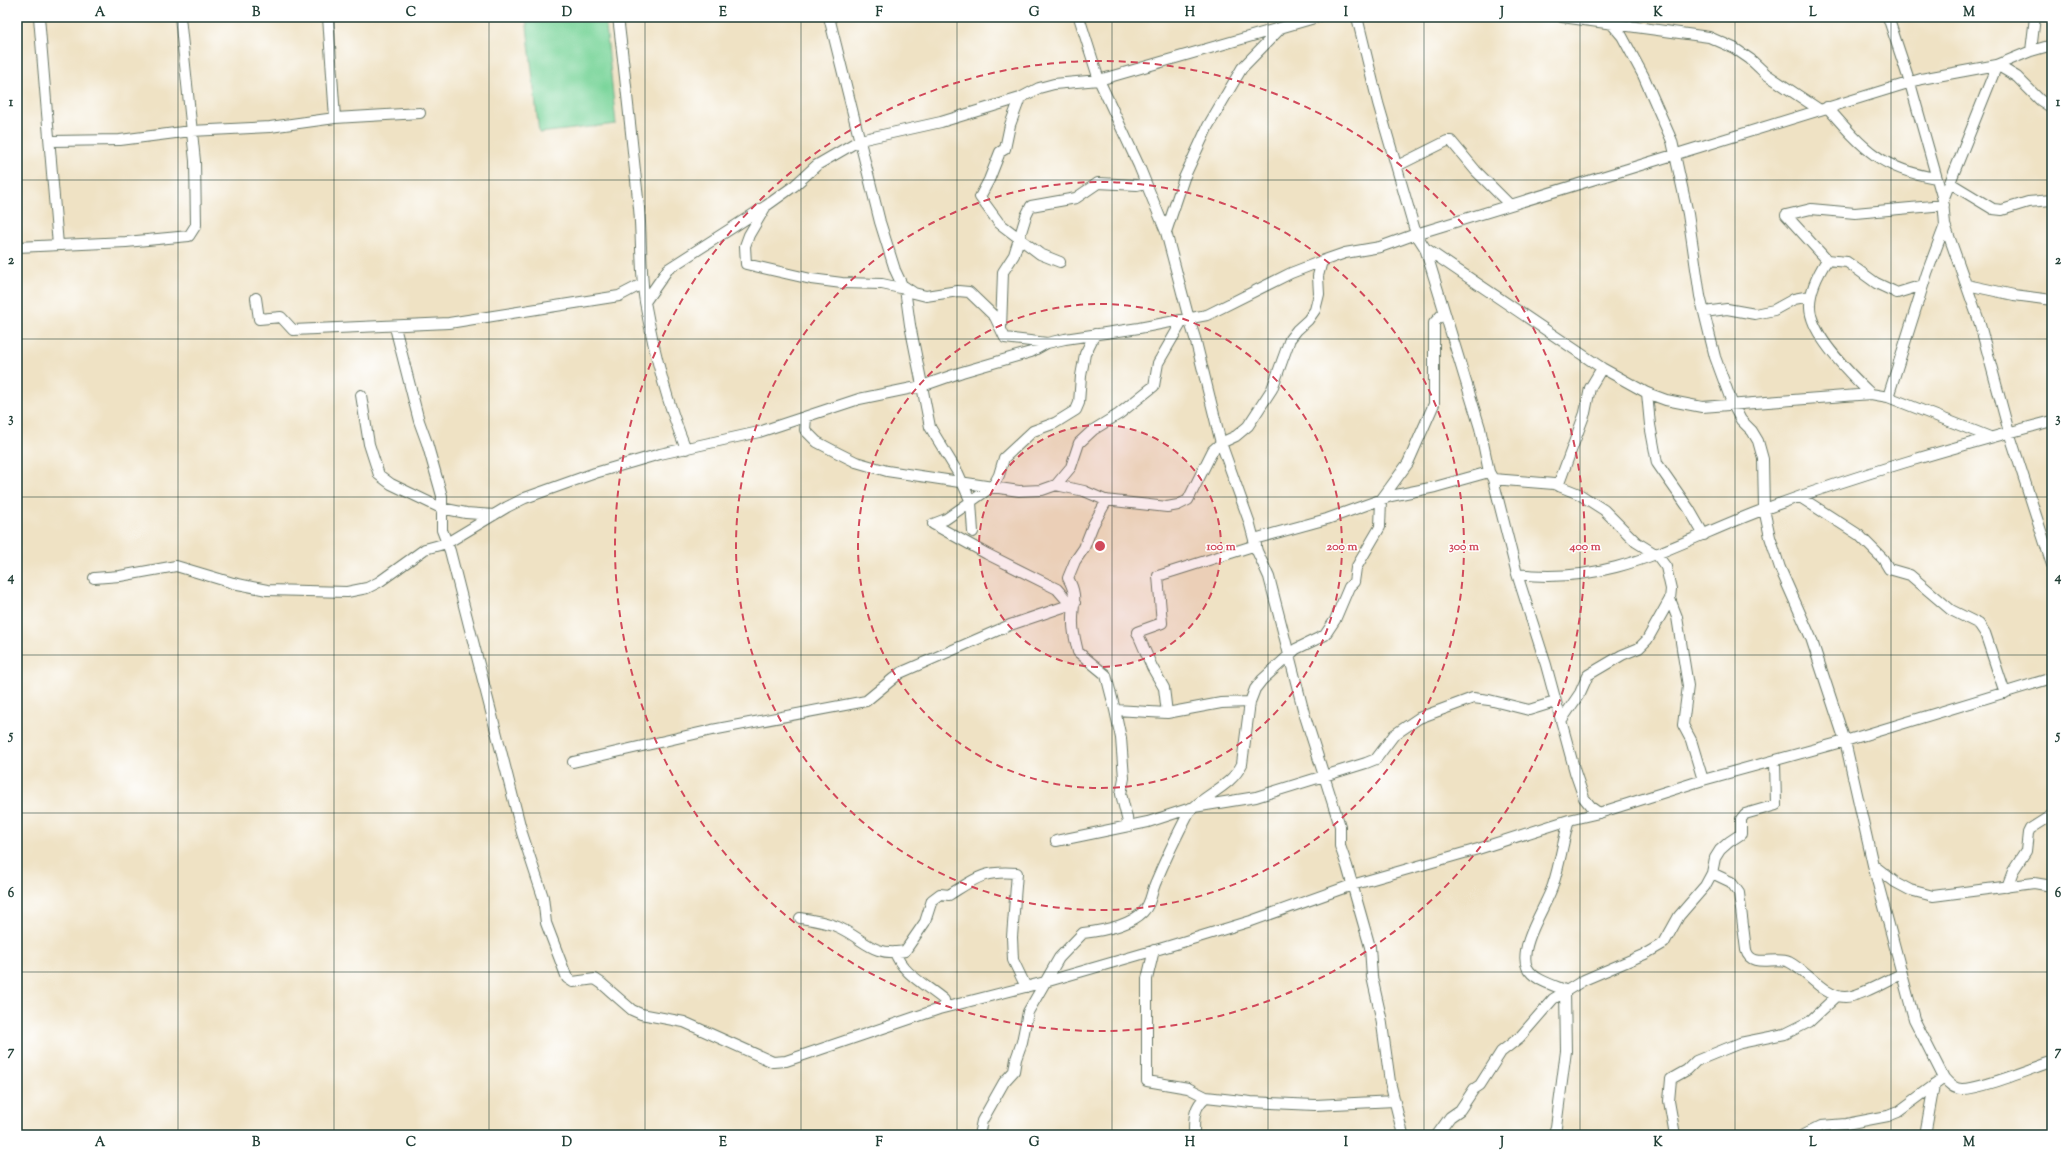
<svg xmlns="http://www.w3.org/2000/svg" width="2069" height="1152" font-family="'Sorts Mill Goudy',serif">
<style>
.green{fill:#7cd59b;stroke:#4e8968}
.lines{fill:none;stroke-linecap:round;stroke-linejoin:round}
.minor-casing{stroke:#687766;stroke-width:12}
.minor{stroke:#fff;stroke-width:10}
.grid{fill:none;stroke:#1f3d34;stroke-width:1;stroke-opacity:0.55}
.ring{fill:none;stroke:#d1495b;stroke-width:2;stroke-dasharray:7 5}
.centre{fill:#d1495b;stroke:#fff;stroke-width:2}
.ring-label{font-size:12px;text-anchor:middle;font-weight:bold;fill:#d1495b;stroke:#fff;stroke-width:3;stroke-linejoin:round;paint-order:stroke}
.neatline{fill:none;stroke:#1f3d34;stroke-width:1.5}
.grid-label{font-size:13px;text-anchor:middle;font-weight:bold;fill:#1f3d34}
</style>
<rect width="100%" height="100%" fill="#fff"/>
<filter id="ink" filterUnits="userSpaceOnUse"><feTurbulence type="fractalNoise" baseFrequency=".025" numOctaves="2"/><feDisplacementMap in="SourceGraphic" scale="8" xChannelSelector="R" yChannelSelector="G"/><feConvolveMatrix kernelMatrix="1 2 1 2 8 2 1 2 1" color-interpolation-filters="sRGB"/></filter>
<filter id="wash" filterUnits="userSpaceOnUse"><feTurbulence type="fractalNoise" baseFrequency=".012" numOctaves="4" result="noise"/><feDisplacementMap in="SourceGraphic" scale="16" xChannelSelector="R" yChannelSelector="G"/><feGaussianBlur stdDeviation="0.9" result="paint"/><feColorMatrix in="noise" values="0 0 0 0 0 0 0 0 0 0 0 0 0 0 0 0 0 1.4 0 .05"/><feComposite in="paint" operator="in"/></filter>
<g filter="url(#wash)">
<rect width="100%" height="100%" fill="#efe2c4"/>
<path class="green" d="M526,17H605L616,124L539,133Z"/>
</g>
<g filter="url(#ink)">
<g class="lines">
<g class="minor-casing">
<path id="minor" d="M39,17L58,245
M618,17C626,81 632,144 639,208C642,240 640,271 645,302
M829,17L880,222L895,270L902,285L914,293L926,296L958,291L969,292L995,317L1005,338L1047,343
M1079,17L1099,80L1139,166L1166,232L1189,319L1195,338L1221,443L1249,521L1257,551L1269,577L1304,713L1340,826V846L1347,866L1370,947L1372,977L1381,1017L1390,1082L1403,1135
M1357,17L1378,103L1416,234L1425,248L1480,428L1489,472L1493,479L1517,574L1546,665L1575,772L1584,798L1592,808L1599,813
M1562,17L1709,37L1734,48L1750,59L1766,74L1820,110
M1611,17V23L1622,36L1643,75L1672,141L1688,214L1700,296L1715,357L1732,403L1741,420L1752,431L1758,441L1763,459L1764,509L1770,537L1780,568L1811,638L1845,741L1873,865L1914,1019L1944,1078C1949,1084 1954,1089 1962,1089C1979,1090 2033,1068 2052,1062
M1888,17L1910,83L1943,200L1945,225L1979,321L2009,432L2052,565
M2031,51L2035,17
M1020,98L1010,125L1005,149L1000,152L989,180L980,197L999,223L1040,254L1060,262
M1827,107C1863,148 1880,169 1936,178
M335,118L420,113
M51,141L120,140L191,131L270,127L335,118L328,17
M1397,166L1447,141H1451L1476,171L1510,205
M1950,183L1993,209L2002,210L2028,202L2052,200
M1943,200L1997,65L2017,77L2040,100L2052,108
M766,206L749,235L745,246L746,264L811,279L842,283L882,284L905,289L910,325L922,385
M1166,232L1184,178L1208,126L1242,68L1280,29
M17,247L126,242L189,236L196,225L195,161L180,17
M1425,248L1602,368L1647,393L1666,400L1702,407L1871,394L1888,397L1990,437
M1827,260C1818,274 1809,291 1810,308C1811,335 1852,376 1871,394
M1923,285L1897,293L1893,291L1876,283L1847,262L1827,260L1786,215L1811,209L1855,213L1944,205
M1967,285L2014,295L2052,300
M256,298L259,319L281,317L293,330L449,323L619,296L642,284
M1704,312L1727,309L1755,314L1774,310L1794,299L1810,296
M395,327L419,421L427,443L442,496V530L450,551L522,833L543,897L546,923L567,978L573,982L595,979L601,983L632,1010L641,1014L684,1022L773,1062L786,1061L939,1009L1045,982L1166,947L1251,921L1352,885L1478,849L1569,820L1599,813L1703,780L1845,741L2052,678
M1001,328L1003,272L1014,255L1026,216L1031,206L1076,198L1098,183L1137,185L1146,183
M922,386L930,427L958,473L971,502L973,532
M1647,393L1650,425L1657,463L1689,509L1704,535
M361,395L369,444L379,475L391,484L441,508L466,513L494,515
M1888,397L1927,273L1945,225
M806,417L805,430L817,442L836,452L856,462L887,471L1019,491L1042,490L1056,485L1071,467L1079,443L1093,430L1119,414L1154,386L1158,363L1183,320
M686,449C667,403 654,352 645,302L668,269L766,206L794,186L817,165L860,140L941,122L1020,98L1039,88L1054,84L1099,80L1318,17
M1493,479L1554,484L1579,494L1604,510L1636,542L1657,555L1666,567L1671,589L1670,599L1647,640L1639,648L1622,655L1588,675L1580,693L1561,721
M1056,485L1084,491L1105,500L1167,507L1178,505L1188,500L1213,450L1221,443L1236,436L1248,426L1272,389L1290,339L1297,330L1308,320L1315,310L1319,294L1318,276L1322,261
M1558,486L1585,413L1590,388L1602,368
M1800,497L1859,535L1883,559L1889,569L1910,575L1951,610L1979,624L1985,633L2005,693
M1107,500L1093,525L1084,548L1075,561L1068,578C1079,598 1072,604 1073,624C1073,633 1076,643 1078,652L1106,675L1115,710L1121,738L1124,778L1121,794L1129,826
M1254,539L1327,519L1391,496L1435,487L1489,472
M1517,574C1615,586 1678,541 1765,509C1859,474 1955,447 2052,421
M94,578L120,576L176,566L233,583L267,590L347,592L367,588L379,582L425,549L447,543L507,507L525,498L595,473L660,454L759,432L859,399L922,386L962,372L1031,352L1047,343L1065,339L1139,328L1207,315L1291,273L1322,261L1345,253L1380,247L1416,234L1921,79L1997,65L2031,51L2052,45
M1670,599L1677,617L1688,686L1683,725L1691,740L1703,780
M1071,605L1057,589L987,554L933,524L946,519L993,486L999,475L1004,458L1033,431L1055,423L1076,410L1079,403L1081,376L1085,354L1095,334
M1115,710L1167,713L1221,703L1250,702
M1167,713L1164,688L1152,667L1137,632L1162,623L1158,576L1256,545
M573,762L712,730L866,701L900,673L1010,625L1075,603
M1056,841L1148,822L1194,807L1256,797L1366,763L1376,759L1394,735L1419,718L1473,698L1489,700L1529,710L1555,702
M1873,865L1895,882L1910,890L1933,896L2034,883L2052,886
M1712,873L1731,882L1739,893L1746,950C1751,969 1775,956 1789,962C1807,971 1824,997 1845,997C1859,997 1888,980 1901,974
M2007,887L2013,871L2026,851L2028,833L2030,829L2052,815
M800,918C813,920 828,922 840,928C865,940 873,957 905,951L925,922L932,900L940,894L949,895C976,878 984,870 1017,873L1012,937L1013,960L1026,987
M1154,950L1147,979V1081L1188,1088L1206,1097L1251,1102L1315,1105L1394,1101
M895,952C902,974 928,986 944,1000L945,1007
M979,1135L982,1121L1004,1082L1014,1071L1016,1059L1022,1042L1028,1012L1059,958L1083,933C1101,931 1129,926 1143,912C1151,904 1151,894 1155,884C1165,860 1177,835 1189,812C1205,794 1231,787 1242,764L1250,702L1255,689L1262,680L1296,649L1325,635L1335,620L1349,587L1354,582L1356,568L1380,527L1381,500L1408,463L1434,404V323L1444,312
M1194,1135C1194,1120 1193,1107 1206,1097
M1437,1135L1450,1117L1460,1110L1474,1089L1480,1085L1501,1052L1520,1037L1553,999L1584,980L1645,954L1664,943L1679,916L1705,886L1712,873L1715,858L1720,850L1729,842L1741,834V819L1745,814L1776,805L1775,761
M1553,1135L1556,1127L1566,1051L1565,990C1553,985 1533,980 1527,967C1518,946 1547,905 1553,885C1560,864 1563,841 1569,820
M1675,1135L1669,1101L1671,1079L1687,1070L1696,1061L1740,1043L1785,1034L1809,1022L1837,996
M1803,1135L1821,1126L1846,1124L1888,1116L1898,1112L1944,1078
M1925,1135L1934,1085"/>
</g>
<use href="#minor" class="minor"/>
</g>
</g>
<path class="grid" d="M178,17V1135M334,17V1135M489,17V1135M645,17V1135M801,17V1135M957,17V1135M1112,17V1135M1268,17V1135M1424,17V1135M1580,17V1135M1735,17V1135M1891,17V1135M17,180H2052M17,339H2052M17,497H2052M17,655H2052M17,813H2052M17,972H2052"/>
<circle cx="1100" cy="546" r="121" fill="#d1495b" fill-opacity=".12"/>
<g class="ring">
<circle cx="1100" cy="546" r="121"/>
<circle cx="1100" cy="546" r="242"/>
<circle cx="1100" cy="546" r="364"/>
<circle cx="1100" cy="546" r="485"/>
</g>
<circle cx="1100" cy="546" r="6" class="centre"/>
<g class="ring-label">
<text x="1221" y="550">100 m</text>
<text x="1342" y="550">200 m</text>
<text x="1464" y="550">300 m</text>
<text x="1585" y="550">400 m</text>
</g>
<rect width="2069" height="1152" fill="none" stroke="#fff" stroke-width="44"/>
<rect x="22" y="22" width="2025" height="1108" class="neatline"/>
<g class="grid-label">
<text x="100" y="16">A</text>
<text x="256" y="16">B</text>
<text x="411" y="16">C</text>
<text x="567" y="16">D</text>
<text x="723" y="16">E</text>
<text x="879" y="16">F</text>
<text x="1034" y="16">G</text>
<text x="1190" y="16">H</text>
<text x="1346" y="16">I</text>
<text x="1502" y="16">J</text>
<text x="1658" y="16">K</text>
<text x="1813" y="16">L</text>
<text x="1969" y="16">M</text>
<text x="11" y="106">1</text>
<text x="2058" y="106">1</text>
<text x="11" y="264">2</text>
<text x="2058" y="264">2</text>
<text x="11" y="422">3</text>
<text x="2058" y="422">3</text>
<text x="11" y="581">4</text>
<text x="2058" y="581">4</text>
<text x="11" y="739">5</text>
<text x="2058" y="739">5</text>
<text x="11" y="897">6</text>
<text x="2058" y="897">6</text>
<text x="11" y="1055">7</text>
<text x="2058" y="1055">7</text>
<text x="100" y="1146">A</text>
<text x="256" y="1146">B</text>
<text x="411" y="1146">C</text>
<text x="567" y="1146">D</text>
<text x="723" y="1146">E</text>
<text x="879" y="1146">F</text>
<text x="1034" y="1146">G</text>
<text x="1190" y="1146">H</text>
<text x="1346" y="1146">I</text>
<text x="1502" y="1146">J</text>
<text x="1658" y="1146">K</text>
<text x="1813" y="1146">L</text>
<text x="1969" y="1146">M</text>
</g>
</svg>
